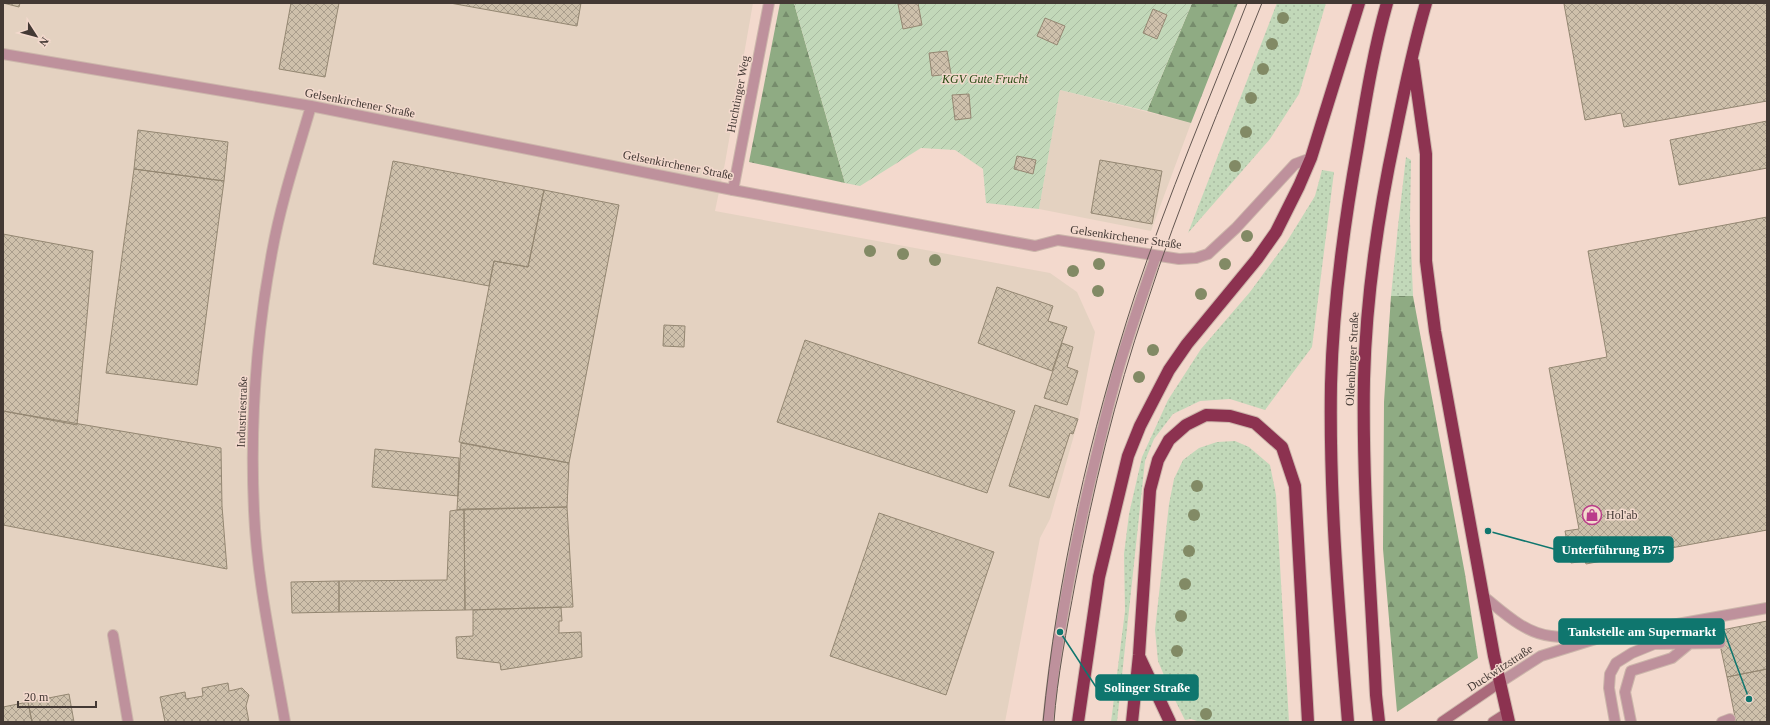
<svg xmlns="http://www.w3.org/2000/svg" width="1770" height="725" font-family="Georgia,serif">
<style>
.industrial{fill:#e4d2c1}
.grass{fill:url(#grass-dots)}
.forest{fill:url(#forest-firs)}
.garden{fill:url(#garden-furrows)}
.building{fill:url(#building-cross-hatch);stroke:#948772}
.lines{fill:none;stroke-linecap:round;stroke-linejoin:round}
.lane-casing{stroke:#ccb6ab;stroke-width:12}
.street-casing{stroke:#ccb6ab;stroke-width:12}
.secondary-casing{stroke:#ccb6ab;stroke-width:12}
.highway-casing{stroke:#ccb6ab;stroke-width:14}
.lane{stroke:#be919c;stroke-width:10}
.street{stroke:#be919c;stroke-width:10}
.secondary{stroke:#aa6a7b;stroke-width:10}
.highway{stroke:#8c3250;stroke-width:12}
.tram{stroke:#635650;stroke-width:1}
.tree{fill:#828a65}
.labels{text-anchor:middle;stroke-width:3;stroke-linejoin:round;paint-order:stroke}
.park-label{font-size:12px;font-style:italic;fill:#254910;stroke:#f3d9cd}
.street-label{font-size:12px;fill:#433934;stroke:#f3d9cd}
.poi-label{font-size:12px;fill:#433934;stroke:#f3d9cd;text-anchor:start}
.leader{fill:none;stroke:#0f766e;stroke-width:1.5}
.callout-dot{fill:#0f766e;stroke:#f3d9cd;stroke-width:1.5}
.callout{fill:#0f766e;stroke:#0f766e;stroke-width:1.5}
.callout-label{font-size:13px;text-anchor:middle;font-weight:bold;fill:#fff}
</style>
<defs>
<pattern id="grass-dots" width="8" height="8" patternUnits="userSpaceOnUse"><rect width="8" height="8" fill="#c2d8b9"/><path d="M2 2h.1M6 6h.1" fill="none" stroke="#a8baa0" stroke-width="1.8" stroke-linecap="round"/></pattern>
<pattern id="forest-firs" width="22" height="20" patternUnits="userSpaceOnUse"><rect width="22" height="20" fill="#8fab83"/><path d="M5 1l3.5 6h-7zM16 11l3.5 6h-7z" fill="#768c6c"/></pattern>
<pattern id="garden-furrows" width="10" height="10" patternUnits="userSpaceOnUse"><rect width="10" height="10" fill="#c2d8b9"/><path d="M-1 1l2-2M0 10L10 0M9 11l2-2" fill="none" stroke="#a8baa0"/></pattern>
<pattern id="building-cross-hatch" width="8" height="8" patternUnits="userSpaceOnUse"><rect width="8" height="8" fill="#cec0ab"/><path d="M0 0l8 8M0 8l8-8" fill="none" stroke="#a99d8c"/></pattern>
</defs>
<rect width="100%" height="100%" fill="#f3d9cd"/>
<path class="industrial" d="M3,3H753L725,163L715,211L1050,273L1077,292L1095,332L1079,418L1050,519L1040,538L1005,722H3Z
M1060,90L1191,123L1151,231L1039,209Z"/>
<path class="grass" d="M1277,3H1326L1299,94L1270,139L1188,233Z
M1406,157L1411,160L1410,221L1413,296H1391L1398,226Z
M1322,170L1334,172L1312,347L1265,410L1230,399L1200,401L1173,414L1154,439L1145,461L1117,722H1111L1125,611L1124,554L1129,514L1142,457L1168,400L1201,349L1250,292L1286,243L1315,196Z
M1235,441L1249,447L1270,465L1276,495L1289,722H1200L1191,719L1185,720L1171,692L1158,661L1155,630L1169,504L1174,479L1183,460L1199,448L1217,442Z"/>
<path class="forest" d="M780,3H794L845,183L749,162Z
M1192,3H1238L1191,123L1147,111Z
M1391,296H1413L1465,574L1478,658L1397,712L1383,549L1384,402Z"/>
<path class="garden" d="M794,3H1192L1147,111L1060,90L1039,209L986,203L983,169L955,150L921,148L860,186L845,183Z"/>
<path class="building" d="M3,3H20L19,7Z
M291,3H339L325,77L279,69Z
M450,3H581L577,26Z
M918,3L922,25L903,29L898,4Z
M1566,3H1767V101L1624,127L1621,113L1585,120L1564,4Z
M1153,9L1167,15L1157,39L1143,33Z
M1045,18L1065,26L1057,45L1037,36Z
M947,51L951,74L932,76L929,53Z
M969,94L971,118L955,120L952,95Z
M1767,121V168L1679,185L1670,140Z
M138,130L228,142L224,181L134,169Z
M1017,156L1036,160L1033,174L1014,169Z
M1100,160L1162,171L1152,224L1091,213Z
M393,161L544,190L528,267L494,261L489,286L373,264Z
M134,169L224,181L197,385L106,373Z
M544,190L619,205L569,463L459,442L494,261L528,267Z
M1767,217V530L1586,564L1585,561L1571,563L1565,531L1579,529L1549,368L1607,357L1588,251Z
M3,234L93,251L77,425L3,411Z
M997,287L1053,306L1048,321L1067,327L1052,371L978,343Z
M664,325L685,326L684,347L663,346Z
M805,340L1015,411L987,493L777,422Z
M1062,343L1073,347L1067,367L1078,371L1067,405L1044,398Z
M1035,405L1078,419L1073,434L1070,433L1049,498L1009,486Z
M3,411L221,448L222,506L227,569L3,525Z
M461,443L569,463L567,507L457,510Z
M375,449L459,458L458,496L372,487Z
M567,507L573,607L465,610L464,509Z
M464,509L465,610L339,612V581L447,580L450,511Z
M879,513L994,552L946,695L830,656Z
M339,581V612L292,613L291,582Z
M561,607L562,621H559V633L581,632L582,657L501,670L500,663L457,658L456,637L473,636V610Z
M1767,621V669L1727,677L1717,631Z
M1767,669V722H1736L1727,677Z
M228,683L229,691L242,688L249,695L246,706L249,722H165L160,697L185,692L186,699L203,696L202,688Z
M69,694L74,722H32L28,702Z
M28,702L32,722H3V707Z"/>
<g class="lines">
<g class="lane-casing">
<path id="lane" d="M733,190L769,3
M113,635L128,722
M1654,644L1720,643
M1048,722C1056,639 1072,558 1091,477C1101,437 1110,396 1122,357C1133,323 1144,289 1156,256
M1615,722L1609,688L1610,674L1616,663L1632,653L1654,644L1667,626
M1631,722L1625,692L1631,671L1672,658L1689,644L1690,622
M1722,722L1730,719"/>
</g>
<g class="street-casing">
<path id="street" d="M3,54L311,106L733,190L1035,246L1058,240L1179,259L1196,258L1208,254L1236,228L1295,164L1311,158
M1483,596C1503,612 1524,633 1551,636C1564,638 1578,637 1591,638
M1499,683L1541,656L1599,638L1767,608
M285,722C273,652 257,582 254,511C250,424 256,337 272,252C281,202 297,154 311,106"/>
</g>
<g class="secondary-casing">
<path id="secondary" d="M1442,722L1499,683
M1493,722L1507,713"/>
</g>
<g class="highway-casing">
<path id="highway" d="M1413,62L1426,154V261L1435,331L1494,656L1509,722
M1139,656L1170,722
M1078,722L1099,577L1128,456L1140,426L1169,370L1187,344L1257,259L1276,232L1299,186L1311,158L1359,3
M1132,722L1139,655L1150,490L1158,460L1169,440L1186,425L1206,415L1230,416L1255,423L1282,447L1295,486L1308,722
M1348,722C1339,610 1329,497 1331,384C1333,304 1344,224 1358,146C1366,98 1374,49 1387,3
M1379,722L1376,695C1371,590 1362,484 1364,379C1366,298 1378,216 1395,136C1404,91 1413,47 1426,3"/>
</g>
<use href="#lane" class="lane"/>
<use href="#street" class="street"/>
<use href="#secondary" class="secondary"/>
<use href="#highway" class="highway"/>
<path class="tram" d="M1043,722C1057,578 1090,433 1135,295C1168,196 1209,100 1247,3
M1054,722C1057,678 1067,628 1075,584C1093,490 1115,397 1146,306C1179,203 1222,103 1262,3"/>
</g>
<g class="tree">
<circle cx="1283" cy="18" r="6"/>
<circle cx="1272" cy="44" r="6"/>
<circle cx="1263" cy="69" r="6"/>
<circle cx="1251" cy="98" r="6"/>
<circle cx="1246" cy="132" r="6"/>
<circle cx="1235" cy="166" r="6"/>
<circle cx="1247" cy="236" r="6"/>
<circle cx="870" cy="251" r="6"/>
<circle cx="903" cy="254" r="6"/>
<circle cx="935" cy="260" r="6"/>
<circle cx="1099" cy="264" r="6"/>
<circle cx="1225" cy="264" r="6"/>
<circle cx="1073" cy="271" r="6"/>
<circle cx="1098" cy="291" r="6"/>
<circle cx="1201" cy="294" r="6"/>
<circle cx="1153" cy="350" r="6"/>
<circle cx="1139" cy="377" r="6"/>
<circle cx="1197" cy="486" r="6"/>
<circle cx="1194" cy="515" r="6"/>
<circle cx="1189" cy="551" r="6"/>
<circle cx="1185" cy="584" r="6"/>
<circle cx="1181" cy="616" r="6"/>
<circle cx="1177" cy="651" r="6"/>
<circle cx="1206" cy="714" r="6"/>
</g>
<defs>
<g id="shop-ring" transform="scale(1)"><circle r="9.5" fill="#f3d9cd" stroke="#ba3c8a" stroke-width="1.5"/><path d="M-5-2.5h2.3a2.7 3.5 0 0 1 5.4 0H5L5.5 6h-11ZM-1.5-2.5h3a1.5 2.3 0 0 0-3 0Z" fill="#ba3c8a"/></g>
</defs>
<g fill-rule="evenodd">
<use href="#shop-ring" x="1592" y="515"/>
</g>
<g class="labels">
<g class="park-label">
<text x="985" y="83">KGV Gute Frucht</text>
</g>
<g class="street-label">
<text transform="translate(738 94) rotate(-79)" y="4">Huchtinger Weg</text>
<text transform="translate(360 103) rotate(11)" y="4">Gelsenkirchener Straße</text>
<text transform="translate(678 165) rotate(11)" y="4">Gelsenkirchener Straße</text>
<text transform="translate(1126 237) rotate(8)" y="4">Gelsenkirchener Straße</text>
<text transform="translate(1352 359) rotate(-87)" y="4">Oldenburger Straße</text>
<text transform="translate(242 412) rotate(-88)" y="4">Industriestraße</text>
<text transform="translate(1500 668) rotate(-33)" y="4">Duckwitzstraße</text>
</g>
<g class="poi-label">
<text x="1606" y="519">Hol'ab</text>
</g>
</g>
<path class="leader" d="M1488 531L1554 549M1749 699L1724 631M1060 632L1096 687"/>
<g class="callout-dot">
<circle cx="1488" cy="531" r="4"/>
<circle cx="1749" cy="699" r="4"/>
<circle cx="1060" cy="632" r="4"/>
</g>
<g class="callout">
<rect x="1554" y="537" width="119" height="25" rx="4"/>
<rect x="1559" y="619" width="165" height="25" rx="4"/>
<rect x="1096" y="675" width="102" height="25" rx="4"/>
</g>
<g class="callout-label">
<text x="1613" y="554">Unterführung B75</text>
<text x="1642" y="636">Tankstelle am Supermarkt</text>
<text x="1147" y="692">Solinger Straße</text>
</g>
<rect width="1770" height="725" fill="none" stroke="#433934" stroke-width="8"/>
<g transform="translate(36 36) rotate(126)" stroke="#f3d9cd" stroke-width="3" paint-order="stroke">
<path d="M0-3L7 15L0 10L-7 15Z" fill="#433934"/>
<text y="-6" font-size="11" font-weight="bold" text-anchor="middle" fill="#433934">N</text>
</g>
<path d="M18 701v6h78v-6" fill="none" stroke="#433934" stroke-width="2"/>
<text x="24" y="701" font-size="12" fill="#433934" stroke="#f3d9cd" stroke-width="3" paint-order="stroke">20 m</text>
</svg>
